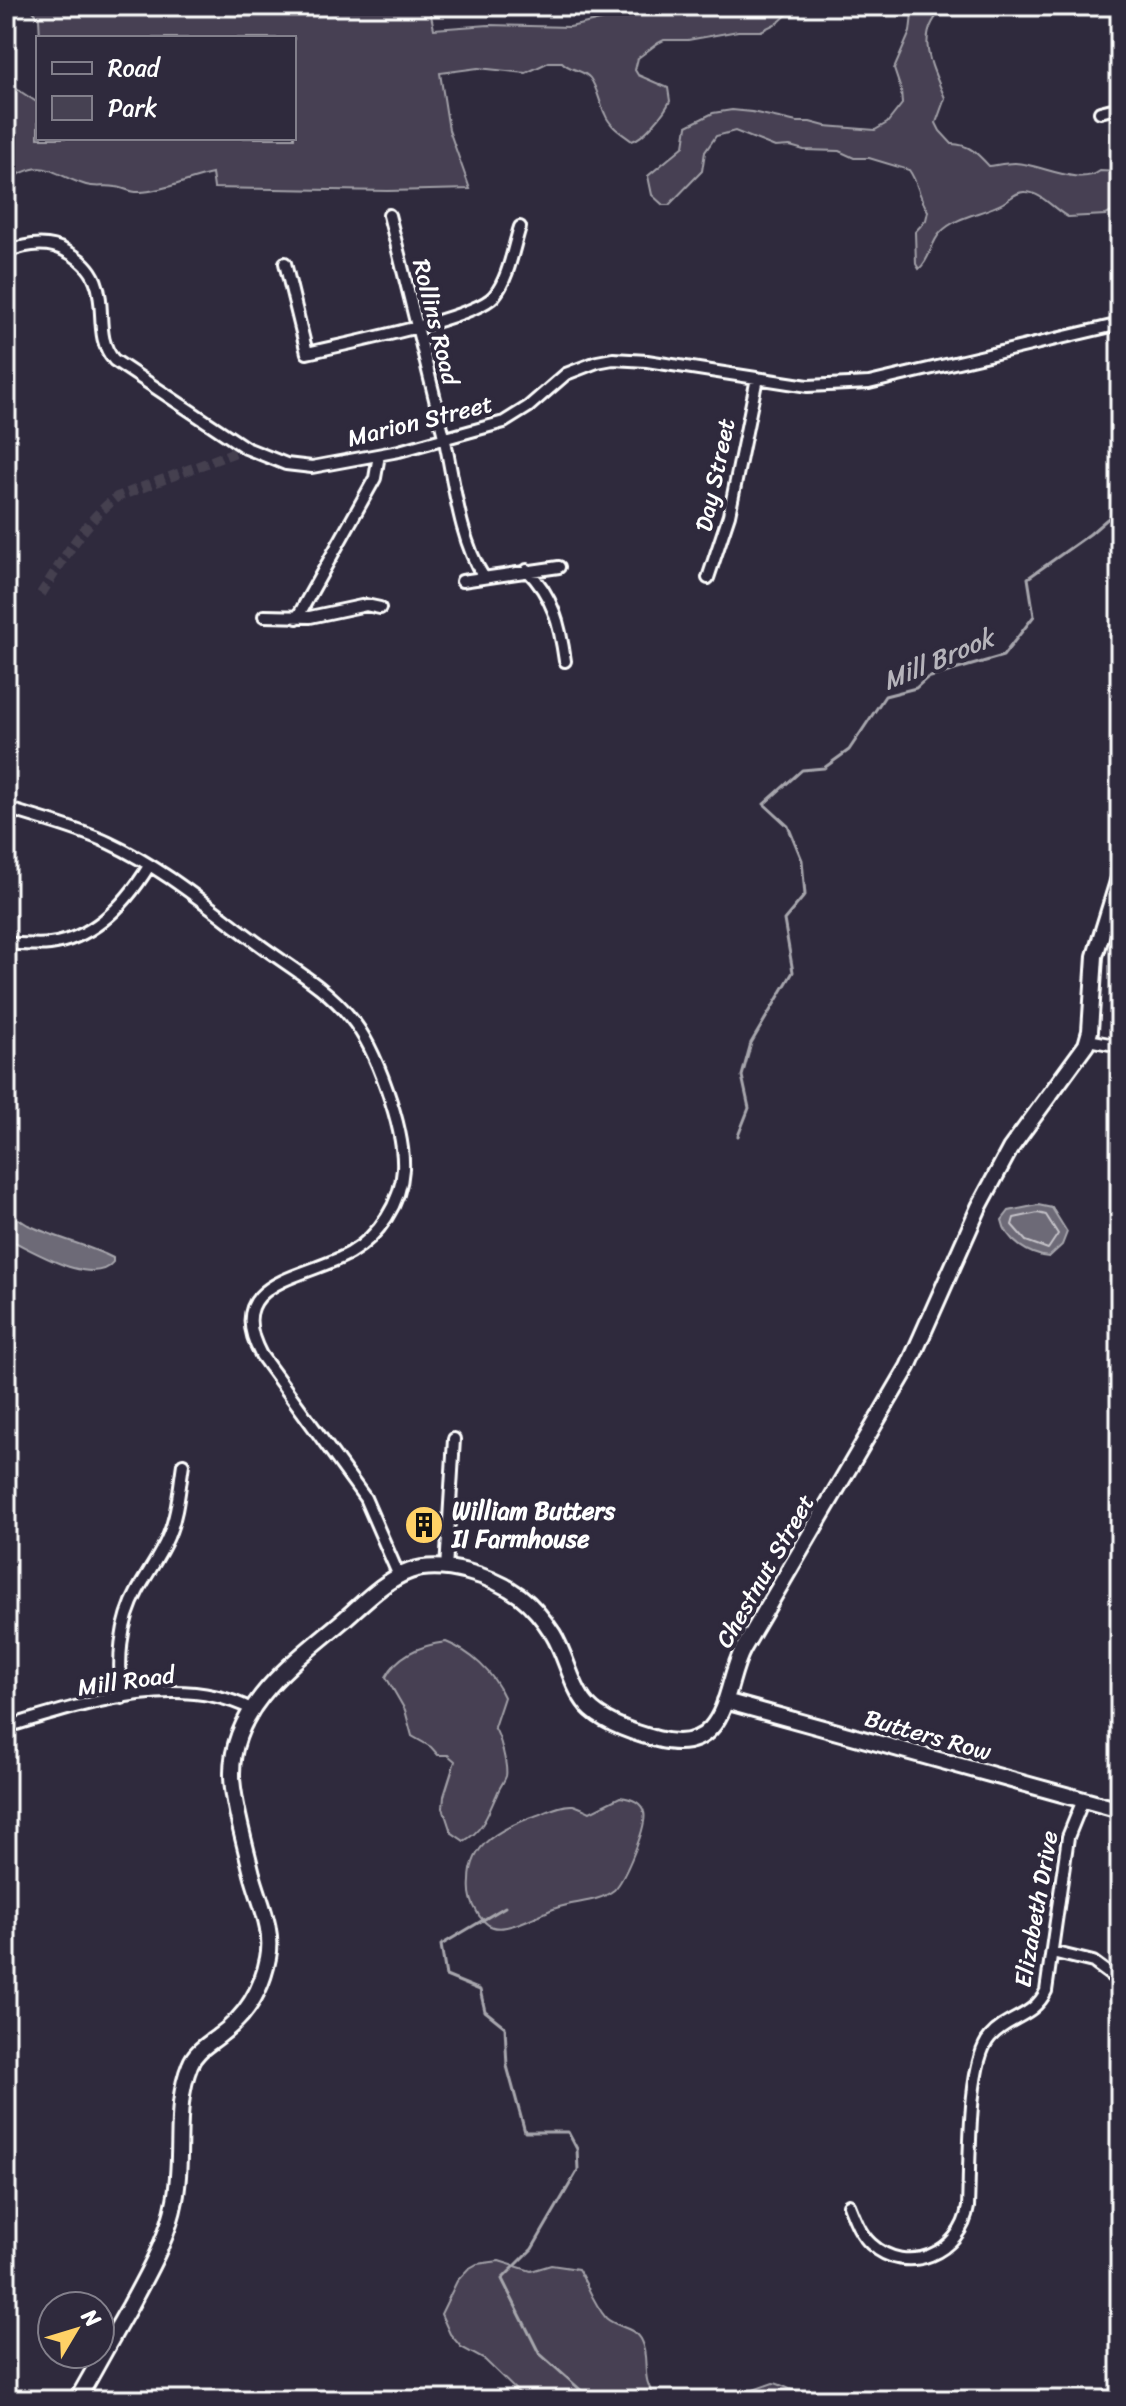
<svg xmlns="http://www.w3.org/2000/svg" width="1126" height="2406" font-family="Sriracha,sans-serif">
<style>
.green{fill:#464152;stroke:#a2a0a8;stroke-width:2}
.water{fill:#6d6a77;stroke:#a7a6ad;stroke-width:2}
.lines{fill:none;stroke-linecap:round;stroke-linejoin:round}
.shore{stroke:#c5c3c9;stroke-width:2}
.stream{stroke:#a7a6ad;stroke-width:3}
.street-tunnel{stroke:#443f50;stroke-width:10;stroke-dasharray:10 5;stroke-linecap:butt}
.street-casing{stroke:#fff;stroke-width:16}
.secondary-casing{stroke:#fff;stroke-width:20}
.street{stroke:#2f2a3d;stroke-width:10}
.secondary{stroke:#2f2a3d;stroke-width:14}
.labels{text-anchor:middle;stroke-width:8;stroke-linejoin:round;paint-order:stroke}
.street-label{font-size:24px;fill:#fff;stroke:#2f2a3d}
.poi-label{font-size:24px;font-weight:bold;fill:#fff;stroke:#2f2a3d;text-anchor:start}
.water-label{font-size:26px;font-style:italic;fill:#b6b4bb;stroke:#2f2a3d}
</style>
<rect width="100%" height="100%" fill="#2f2a3d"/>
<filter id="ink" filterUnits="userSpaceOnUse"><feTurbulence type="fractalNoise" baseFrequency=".0125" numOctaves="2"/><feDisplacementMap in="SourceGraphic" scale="16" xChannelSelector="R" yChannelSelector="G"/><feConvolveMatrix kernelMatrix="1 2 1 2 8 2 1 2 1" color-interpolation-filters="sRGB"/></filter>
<g filter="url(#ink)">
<path class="green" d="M29,6H429L434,29L489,25L570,27L604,19L621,10L649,8L671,11L702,6H800L793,9L779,22L761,31H738L688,40H664L658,43L638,58L635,70L638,75L668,88L670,101C665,112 644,138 632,141C623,134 610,127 605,114C599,102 598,89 590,78C583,69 570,71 562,62H549L526,73L478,68L440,73L449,130L470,189L388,191L214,188L212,174C188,179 164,191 140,192C132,193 124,188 116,187C105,185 96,188 86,185C48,173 46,156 6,182V82L38,103V138H294V38H40L39,18Z
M913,6H947C912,33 932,66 945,98L936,123L940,131L952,144C969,144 978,154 989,166C997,165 1006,163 1015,163C1038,163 1079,187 1100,171L1120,172V208L1106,215L1068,217C1054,210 1042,192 1025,192C1017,191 1010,199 1003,203C983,214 956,216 941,232C930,243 931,259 919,269L916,264L915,232L926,220L928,211C919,198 918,182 909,170L869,158H854L839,151L804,150L790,146L775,147L735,131L716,136L705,152L702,171L669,205H663L652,195L648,176L684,146L687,126L713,113L732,110L752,112L797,122H810L825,126L875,130L887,123L902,104L901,90L894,69L910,32Z
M446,1642C471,1652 493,1672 504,1697L494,1727C500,1735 508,1767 506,1776C504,1782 499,1788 497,1794C488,1813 484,1830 464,1841L451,1832L443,1808L444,1796L455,1761L448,1755H438L431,1747L412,1736L405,1710L386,1677C398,1654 422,1645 446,1642Z
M620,1797C630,1798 641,1801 644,1812C648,1825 624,1881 614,1890C598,1903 575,1901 556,1908C541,1913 509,1932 493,1927C486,1925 479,1917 476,1910C471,1902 469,1891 470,1881C470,1843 501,1829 532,1817C544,1813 560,1804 573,1805C578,1806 585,1810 590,1812Z
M499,2261L531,2271L551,2265L578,2269C588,2285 593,2303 606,2318C617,2328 634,2326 641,2341C651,2361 638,2378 658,2400H526L485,2360L461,2347L450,2334L441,2314L457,2281L468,2269L477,2264Z
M773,2383C789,2385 795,2398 810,2389L816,2391L822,2400H712L723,2391L745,2393Z"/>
<path class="water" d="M1038,1205L1052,1208L1067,1232L1062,1245L1049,1257C1029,1255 1006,1241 1002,1220L1009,1211Z
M6,1212C14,1215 21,1221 28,1225C56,1238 87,1245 113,1258V1262C92,1289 30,1248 6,1238Z"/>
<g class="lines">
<path class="shore" d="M1038,1213L1046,1215L1058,1234L1048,1249L1026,1241L1012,1225L1014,1218Z"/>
<path class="stream" d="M738,1136L749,1108L742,1076L751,1043L793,972L784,920L805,895L802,860L788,826L764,804L802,770L824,768L849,750L885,696L916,688L927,678L1003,656L1034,616L1028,578L1090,534L1120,508
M505,1907L441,1945L446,1976L480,1990L485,2011L505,2027L507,2066L525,2132H568L577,2149L578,2170L532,2249L502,2279L539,2353L592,2400"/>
<path class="street-tunnel" d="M41,594C63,560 84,522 117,497L246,448"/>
<g class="street-casing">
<path id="street" d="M1100,112L1120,107
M389,215C408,290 427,365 445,441C454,483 460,540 483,576
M6,252C26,244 47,240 66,251C122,280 86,329 114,360L246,448L286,464L312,467L399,451L504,422L528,407L566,374L597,362L613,359L647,361L808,386L869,383L1120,324
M285,263L307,353C344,344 474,319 494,296C509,278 513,248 520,227
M527,570C553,596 560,625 565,661
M708,578L729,515L757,378
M462,581L559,567
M264,616L310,617L366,605L380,608
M297,618L375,478L379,455
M6,808C40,819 77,828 109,843C165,869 211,909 260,945C291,968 326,987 350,1017C376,1047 405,1130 403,1169C401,1203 379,1236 350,1253C305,1279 221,1280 261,1355L365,1498L399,1576
M6,944C21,943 35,946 50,944C95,938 127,902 149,866
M1088,1040L1120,1046
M446,1569L454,1439
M122,1698C118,1661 119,1624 138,1590C148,1572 160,1556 168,1537C178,1514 179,1489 183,1464
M6,1727C81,1705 178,1671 251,1709
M1052,1952L1093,1962L1120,1982
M849,2205C855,2220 860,2234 871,2244C907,2277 961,2253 968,2207C970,2169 967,2062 990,2037C1007,2017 1034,2017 1046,1991L1068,1837L1083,1800"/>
</g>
<g class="secondary-casing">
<path id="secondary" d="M725,1701L1120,1810
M77,2400C95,2369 112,2337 130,2306C148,2272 168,2239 175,2200C184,2157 173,2106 190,2065C195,2051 209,2044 220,2035C246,2016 262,1990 268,1958C274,1929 259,1901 252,1874C246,1848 232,1800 232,1775C231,1706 294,1662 341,1622C361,1605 384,1580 410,1571C443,1560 493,1576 520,1596C533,1606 544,1620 553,1634C566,1655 571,1686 587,1705C603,1723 634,1733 657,1739C676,1744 697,1744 711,1728C729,1708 730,1673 743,1649L908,1367L979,1207L1010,1149L1086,1045L1090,1031L1095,956L1120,875"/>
</g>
<use href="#street" class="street"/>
<use href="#secondary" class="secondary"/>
</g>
</g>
<defs>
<g id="building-disc" transform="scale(2)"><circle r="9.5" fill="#ffd166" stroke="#2f2a3d"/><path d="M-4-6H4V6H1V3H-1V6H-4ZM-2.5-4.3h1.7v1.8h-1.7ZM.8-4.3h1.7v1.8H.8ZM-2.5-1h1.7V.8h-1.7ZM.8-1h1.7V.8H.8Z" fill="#111"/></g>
</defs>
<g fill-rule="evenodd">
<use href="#building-disc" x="424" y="1525"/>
</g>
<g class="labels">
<g class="street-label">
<text transform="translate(436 322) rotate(76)" y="8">Rollins Road</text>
<text transform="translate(420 421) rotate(-14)" y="8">Marion Street</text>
<text transform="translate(715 475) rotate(-78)" y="8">Day Street</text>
<text transform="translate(765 1571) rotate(-60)" y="8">Chestnut Street</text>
<text transform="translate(126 1681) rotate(-8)" y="8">Mill Road</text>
<text transform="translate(928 1735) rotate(16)" y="8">Butters Row</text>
<text transform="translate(1036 1909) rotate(-80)" y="8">Elizabeth Drive</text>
</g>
<g class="poi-label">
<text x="452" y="1519">William Butters<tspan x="452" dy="28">II Farmhouse</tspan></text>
</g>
<g class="water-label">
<text transform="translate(938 659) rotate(-23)" y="9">Mill Brook</text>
</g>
</g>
<rect width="1126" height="2406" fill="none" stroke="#2f2a3d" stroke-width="32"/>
<rect x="16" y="16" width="1094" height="2374" fill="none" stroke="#fff" stroke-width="3" filter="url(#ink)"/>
<rect x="36" y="36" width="260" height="104" fill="#2f2a3d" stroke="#827f8b" stroke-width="2"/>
<rect x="52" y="62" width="40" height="12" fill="#2f2a3d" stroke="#827f8b" stroke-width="2"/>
<text x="108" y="76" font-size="24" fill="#ffffff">Road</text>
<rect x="52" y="96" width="40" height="24" fill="#464152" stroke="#827f8b" stroke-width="2"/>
<text x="108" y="116" font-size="24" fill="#ffffff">Park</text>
<g transform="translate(76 2330) rotate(52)"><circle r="38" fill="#2f2a3d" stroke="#827f8b" stroke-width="2"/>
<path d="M0-6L14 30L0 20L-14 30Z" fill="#ffd166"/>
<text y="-12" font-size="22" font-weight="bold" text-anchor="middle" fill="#ffffff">N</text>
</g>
</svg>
